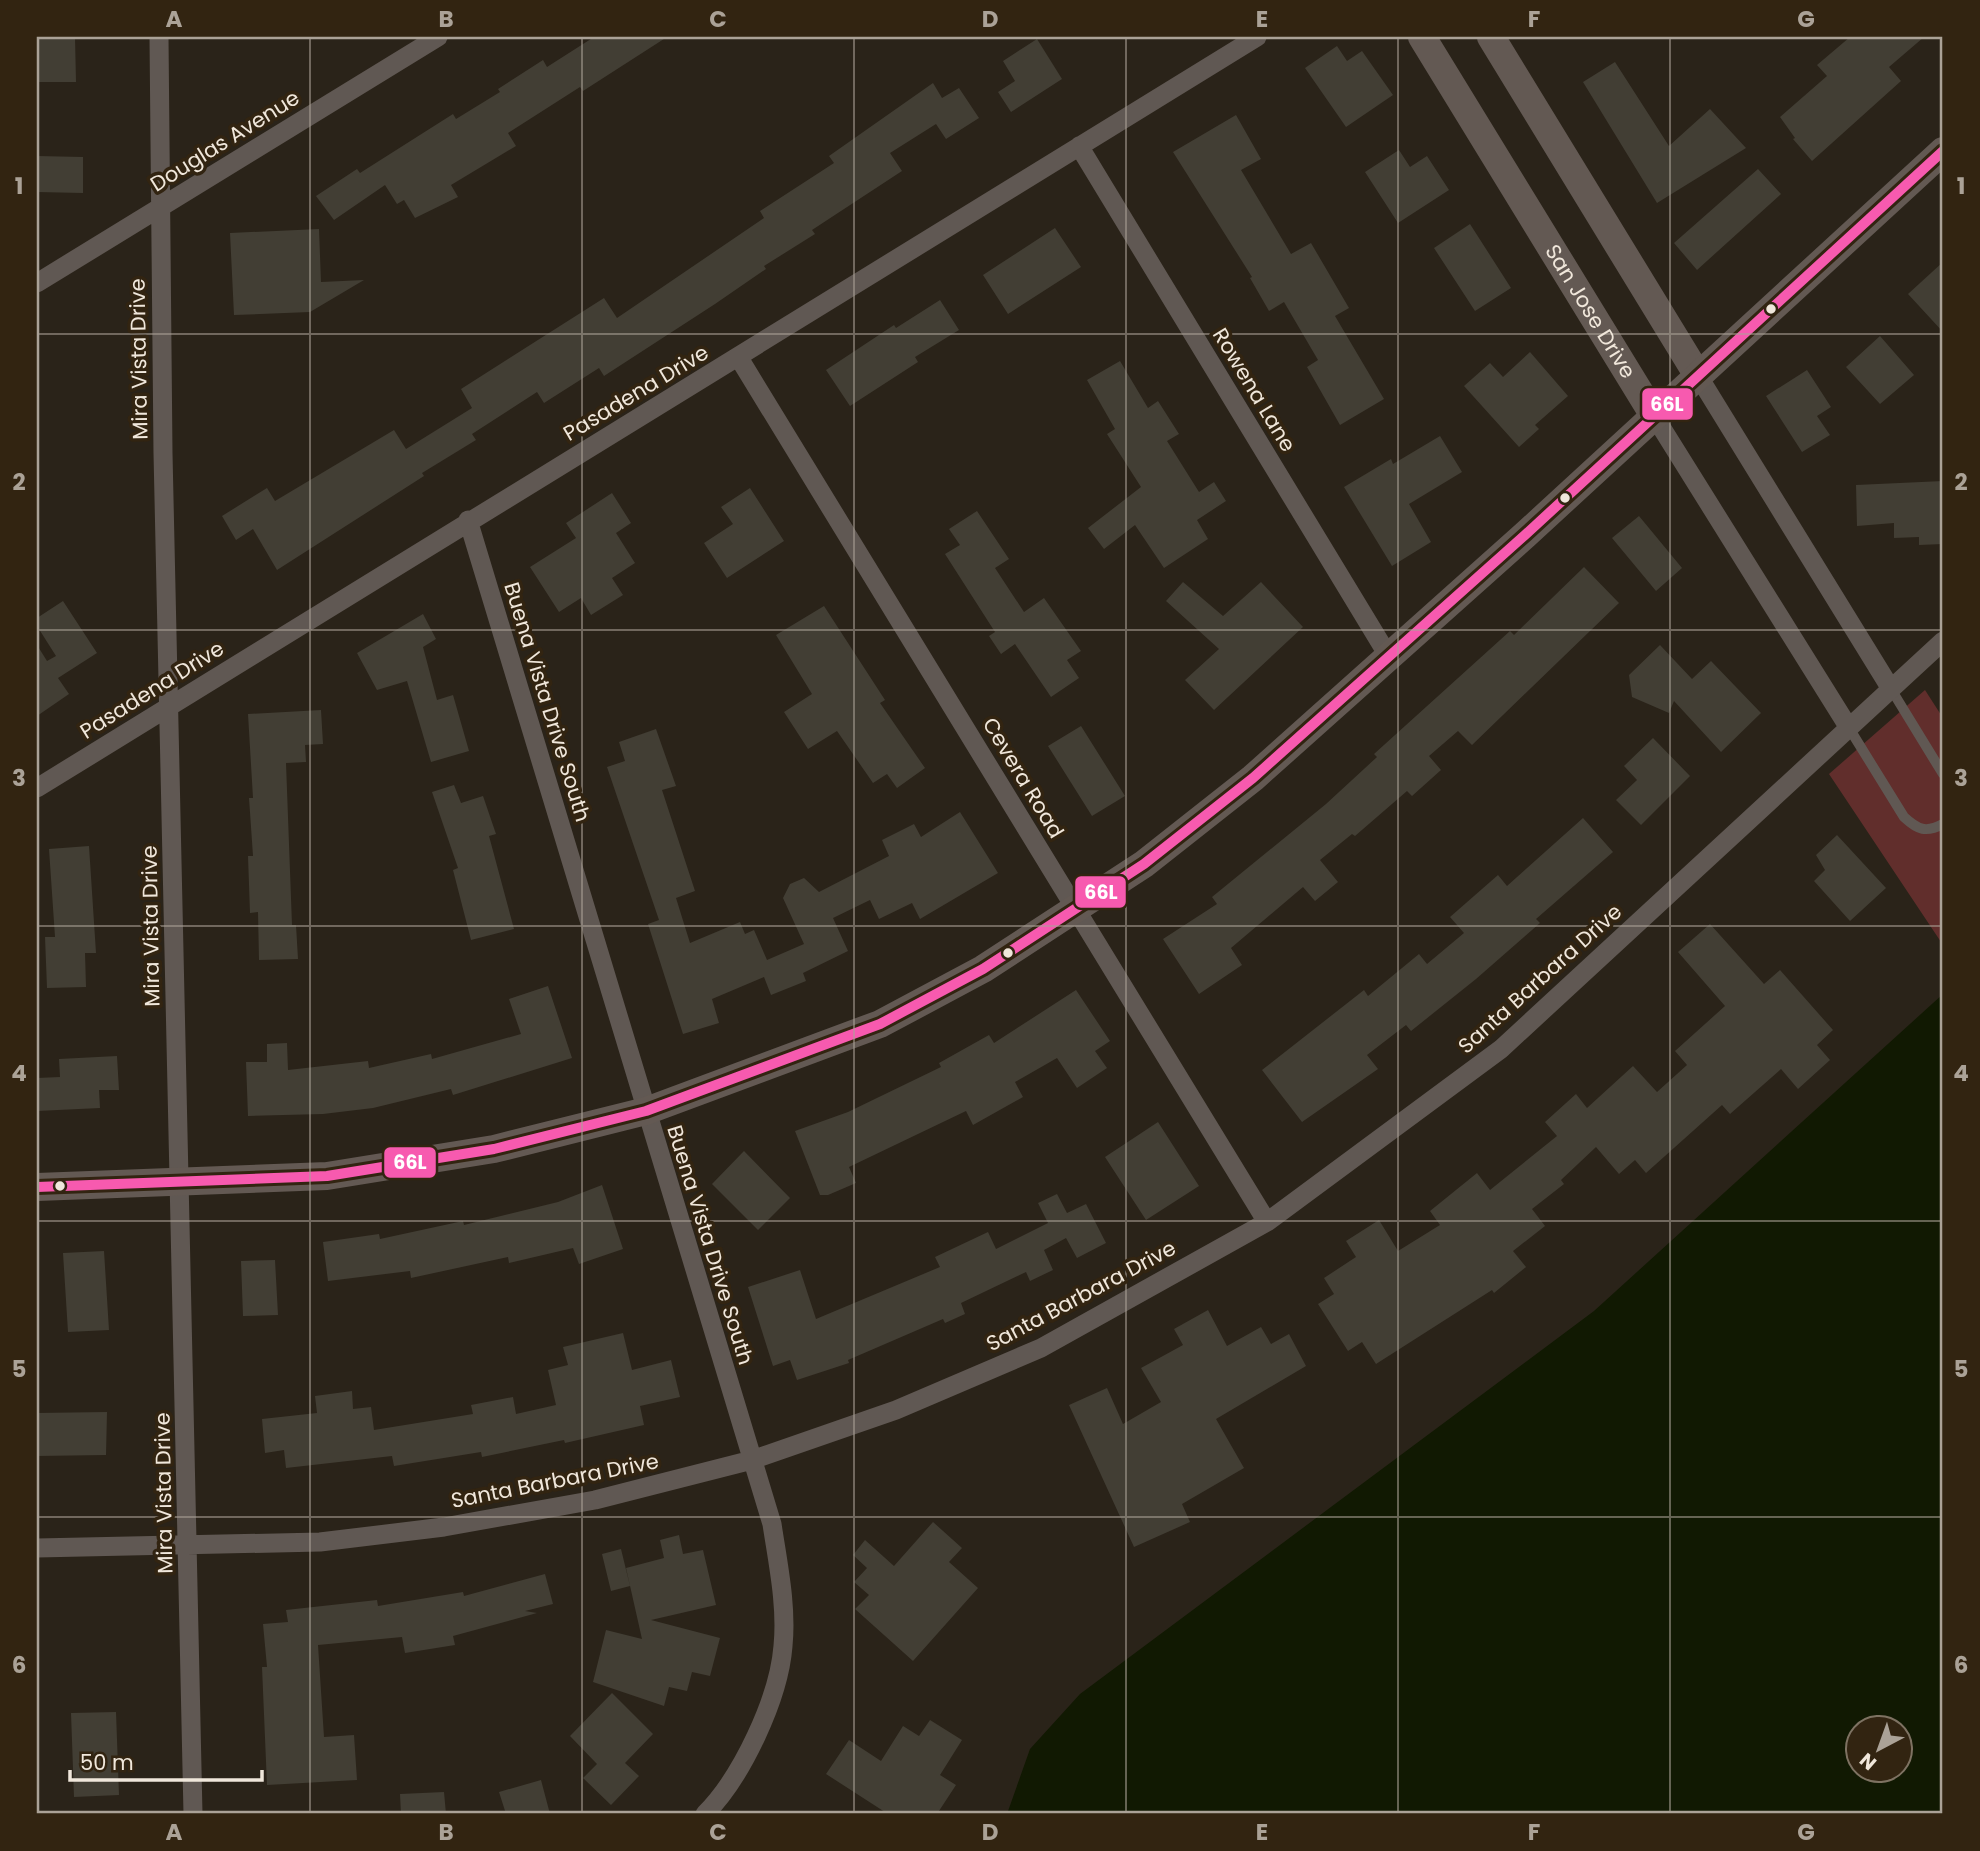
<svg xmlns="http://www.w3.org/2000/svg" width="1980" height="1851" font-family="Poppins,sans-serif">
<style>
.green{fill:#612e2c}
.water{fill:#111902;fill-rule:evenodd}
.building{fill:#423e34}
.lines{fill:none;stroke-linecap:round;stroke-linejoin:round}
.lane{stroke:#605853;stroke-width:10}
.street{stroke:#605853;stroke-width:19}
.secondary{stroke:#635953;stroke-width:28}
.bus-1-casing{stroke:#322411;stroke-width:16}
.bus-1{stroke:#f75aaf;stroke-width:10}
.grid{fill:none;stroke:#aba297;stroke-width:2;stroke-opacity:0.55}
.bus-dot{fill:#f0e7db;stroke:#322411;stroke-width:2.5}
.labels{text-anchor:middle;stroke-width:7;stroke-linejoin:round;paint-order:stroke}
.street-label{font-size:21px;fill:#f0e7db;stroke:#322411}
.line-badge{stroke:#322411;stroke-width:2.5}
.badge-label{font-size:19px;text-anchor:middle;font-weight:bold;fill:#fff}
.neatline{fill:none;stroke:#aba297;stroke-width:2.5}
.grid-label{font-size:23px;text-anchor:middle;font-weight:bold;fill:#aba297}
</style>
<rect width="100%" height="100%" fill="#2a2319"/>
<path class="green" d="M1925,690L1943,718V945L1829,774Z"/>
<path class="water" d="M1943,994V1814H1007L1030,1749L1080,1694L1594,1311ZM1857,1728H1899V1770H1857Z"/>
<path class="building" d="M37,37H75L76,82H37Z
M594,37H667L583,91L580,87L508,133L516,146L451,185L458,197L415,218L404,200L397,204L385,185L334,220L316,196L357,169L360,173L453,114L456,119L500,92L498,89L543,60L547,67Z
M1850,37H1924L1889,67L1901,81L1812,161L1793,139L1795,138L1780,117L1827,76L1817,65Z
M1037,39L1062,79L1011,112L998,92L1015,81L1003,61Z
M1337,46L1347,61L1362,51L1393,95L1346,127L1305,68Z
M1615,62L1669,146L1710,109L1746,148L1657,203L1583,82Z
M933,83L942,98L959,88L979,118L946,139L936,124L890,153L902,171L812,230L815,234L764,266L766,269L715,304L604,376L599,368L544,403L537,392L472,434L476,440L422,473L424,476L277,570L253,529L236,540L222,516L267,488L275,501L394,430L406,449L472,408L461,389L604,298L617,318L764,218L760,211L834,163L829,156Z
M1236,115L1261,159L1241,170L1291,254L1311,243L1349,308L1335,316L1384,399L1340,425L1307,367L1318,360L1284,302L1269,311L1250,278L1252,277L1173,152Z
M1399,150L1410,167L1427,156L1449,190L1398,223L1365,172Z
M37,156L83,157V193L37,192Z
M1758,169L1781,194L1697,270L1674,243Z
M1470,224L1511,288L1475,311L1434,248Z
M1055,228L1081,267L1008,314L983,275Z
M319,229L321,282L364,280L310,312L234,315L230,233Z
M1943,262V332L1908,294Z
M940,300L959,330L915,357L918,362L850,406L826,370L894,325L896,328Z
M1880,336L1914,375L1880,404L1846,367Z
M1530,352L1568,396L1535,425L1539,429L1519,447L1464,386L1490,363L1503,377Z
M1120,361L1148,408L1158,401L1179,434L1167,441L1199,492L1214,482L1226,501L1197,520L1208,539L1164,568L1135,525L1104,549L1088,528L1141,487L1107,434L1115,429L1087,380Z
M1807,370L1831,407L1817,416L1830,435L1802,452L1766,396Z
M1440,436L1462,472L1409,504L1431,542L1392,566L1344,487L1391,459L1393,464Z
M1943,481V544L1919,545V537L1894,538V523L1857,526L1856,485Z
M750,488L784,541L727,578L704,543L733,524L721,507Z
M612,493L631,523L616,533L635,563L612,578L623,595L591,615L581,598L559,612L530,567L576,538L566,523Z
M977,511L1009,559L995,568L1024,612L1044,598L1081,651L1067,660L1079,678L1051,697L1015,644L1001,654L989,636L995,632L945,554L960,545L949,529Z
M1639,516L1682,568L1656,591L1612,538Z
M1584,567L1619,603L1472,745L1458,731L1429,756L1441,770L1412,796L1407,791L1355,836L1352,834L1320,860L1338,882L1315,901L1303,887L1231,948L1242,965L1199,994L1163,939L1217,904L1212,897L1326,804L1377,757L1374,754L1510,631L1514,635Z
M1183,582L1223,616L1261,582L1303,627L1214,710L1185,680L1219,649L1166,601Z
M63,601L97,653L58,678L69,694L37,716V645L47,661L56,656L37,626V618Z
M824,606L885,700L880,703L925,768L897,788L887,774L873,783L837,731L808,749L784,712L812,694L776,635Z
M423,614L436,639L423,647L437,700L453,695L469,751L431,762L407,681L377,690L357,653Z
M1660,645L1692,679L1711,661L1761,713L1721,752L1674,701L1669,713L1632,697L1629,675Z
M321,710L323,744L305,745L306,762L286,763L292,925H296L298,959L259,960L258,912L250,913L248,856H253L249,798H253L248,714Z
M1081,726L1125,796L1092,816L1048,746Z
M656,729L676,786L662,790L695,891L676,898L690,943L740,922L745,934L754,930L767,960L804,944L783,898L790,884L804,878L819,892L889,856L882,840L914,824L921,837L960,812L998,873L920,919L912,903L879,919L870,900L833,918L848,951L803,973L806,981L771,995L764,977L712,999L719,1023L683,1034L648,924L659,920L607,767L625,761L619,742Z
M1653,738L1690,776L1641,825L1616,800L1637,780L1624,766Z
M454,785L461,803L483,796L496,834L489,836L514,929L471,940L453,870L458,868L432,792Z
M1583,818L1613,852L1536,919L1540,923L1476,979L1411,1031L1406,1025L1367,1055L1378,1069L1302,1122L1262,1070L1364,990L1368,996L1419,954L1427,964L1464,933L1450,917L1498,875L1507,886Z
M1837,835L1886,888L1850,921L1814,881L1825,870L1816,855Z
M89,846L96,953H85L86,987L47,988L45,937H55L49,849Z
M1710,924L1764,984L1780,970L1833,1030L1817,1045L1830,1060L1798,1089L1781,1069L1730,1114L1722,1105L1646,1173L1635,1160L1619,1174L1596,1147L1561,1180L1564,1184L1532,1209L1545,1226L1513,1251L1526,1267L1494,1293L1492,1290L1376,1364L1362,1342L1348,1351L1318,1304L1334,1294L1324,1278L1356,1257L1346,1241L1379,1220L1398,1251L1440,1225L1430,1211L1477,1173L1490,1190L1557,1136L1545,1122L1576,1094L1587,1108L1633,1066L1657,1092L1687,1065L1675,1051L1725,1006L1678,952Z
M548,986L572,1058L453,1095L451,1089L373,1108L323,1114L248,1116L246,1062H267V1044L287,1043L288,1070L368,1061L369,1068L431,1054L432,1059L521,1034L509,999Z
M1076,990L1110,1041L1095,1051L1107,1068L1077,1088L1057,1058L1015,1082L1023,1097L973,1125L966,1111L849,1167L856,1183L828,1195H820L795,1131L848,1112L941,1067L939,1063L989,1035L994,1043Z
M117,1056L119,1090H99L100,1108L37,1111V1078L60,1077L59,1059Z
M1158,1122L1199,1186L1146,1220L1105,1157Z
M744,1151L790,1198L758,1230L712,1184Z
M602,1185L623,1249L579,1264L573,1248L509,1263L508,1257L411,1278L410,1271L328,1281L323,1242L379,1234L380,1239L463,1221L464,1225L558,1202Z
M1057,1194L1067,1213L1086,1204L1106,1243L1077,1258L1066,1238L1044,1250L1053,1270L1030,1281L1026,1272L961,1303L965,1314L945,1323L943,1319L848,1360L849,1363L797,1380L790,1360L773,1366L748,1287L800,1270L816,1319L940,1267L935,1257L988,1232L996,1249L1048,1223L1038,1203Z
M104,1251L109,1330L68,1332L63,1253Z
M275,1260L278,1315L243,1316L241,1261Z
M1208,1310L1227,1346L1261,1327L1271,1344L1289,1334L1306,1366L1216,1419L1244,1468L1182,1504L1190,1522L1134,1547L1069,1405L1107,1388L1123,1424L1161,1402L1141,1368L1183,1345L1174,1329Z
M623,1333L632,1370L671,1360L680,1397L640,1406L644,1425L565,1443L564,1440L482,1457L481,1452L394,1466L392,1456L286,1468L284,1450L265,1453L262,1419L317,1413L315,1396L352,1391L353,1409L371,1407L374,1430L473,1414L471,1405L513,1397L516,1414L556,1405L548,1370L568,1365L563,1347Z
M107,1412L106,1455L37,1456V1413Z
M933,1522L962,1548L949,1562L978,1588L913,1661L855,1609L869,1595L854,1582L867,1568L853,1555L865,1540L894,1566Z
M679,1535L683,1554L703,1550L716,1605L651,1620L720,1638L710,1676L692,1672L687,1691L669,1687L664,1706L593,1682L606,1630L642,1639L626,1568L664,1558L660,1540Z
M621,1549L630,1586L611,1591L602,1554Z
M545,1574L553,1604L525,1611L537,1613L453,1636L455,1645L405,1653L402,1637L318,1645L324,1737L354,1735L357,1780L267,1785L262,1667H267L263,1624L288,1622L286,1610L377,1600L378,1606L463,1592L464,1596Z
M612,1693L653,1734L625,1763L639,1776L611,1805L583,1778L597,1764L570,1736Z
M116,1712L119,1795L74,1797L71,1713Z
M930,1720L962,1740L940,1775L956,1785L937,1814H888L826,1774L849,1740L881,1761L903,1726L919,1736Z
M541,1780L550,1814H506L499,1792Z
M444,1792L446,1814H401L400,1794Z"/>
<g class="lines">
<path class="lane" d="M1891,689L1943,774
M1849,728L1904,817C1918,830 1926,833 1943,824"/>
<path class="street" d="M159,37L163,453L193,1814
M1079,146L1389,657
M37,283L438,37
M739,358L1267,1222
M1697,374L1891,689
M1653,414L1849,728
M468,520L772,1524C778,1564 787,1606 783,1646C779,1698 742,1777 705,1814
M37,788L1257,37
M37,1548L320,1542L444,1527L595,1500L752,1460L896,1410L1041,1348L1267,1222L1501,1049L1943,641"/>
<g class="secondary">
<path id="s1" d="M1422,37L1653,414"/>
<path d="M1491,37L1697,374"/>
<path d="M37,1187L327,1176L494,1149L646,1111L880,1024L983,969L1144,864L1253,778L1525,535L1943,151"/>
</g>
<g class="bus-1-casing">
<path id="bus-1" d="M37,1187L327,1176L494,1149L646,1111L880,1024L983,969L1144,864L1253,778L1525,535L1943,151"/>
</g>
<use href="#bus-1" class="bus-1"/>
</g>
<path class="grid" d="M310,37V1814M582,37V1814M854,37V1814M1126,37V1814M1398,37V1814M1670,37V1814M37,334H1943M37,630H1943M37,926H1943M37,1221H1943M37,1517H1943"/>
<g class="bus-dot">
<circle cx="1771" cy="309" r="6"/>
<circle cx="1565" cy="498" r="6"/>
<circle cx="1008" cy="953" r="6"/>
<circle cx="60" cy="1186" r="6"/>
</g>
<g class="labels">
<g class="street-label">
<text transform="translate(225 141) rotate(-32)" y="7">Douglas Avenue</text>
<text dy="7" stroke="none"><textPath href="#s1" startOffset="322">San Jose Drive</textPath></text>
<text transform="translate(139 359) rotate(-91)" y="7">Mira Vista Drive</text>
<text transform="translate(1254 390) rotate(59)" y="7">Rowena Lane</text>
<text transform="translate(636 393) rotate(-31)" y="7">Pasadena Drive</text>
<text transform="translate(152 690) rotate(-32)" y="7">Pasadena Drive</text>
<text transform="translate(547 702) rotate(73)" y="7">Buena Vista Drive South</text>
<text transform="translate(1023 778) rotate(59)" y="7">Cevera Road</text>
<text transform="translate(151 926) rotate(-91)" y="7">Mira Vista Drive</text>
<text transform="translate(1540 979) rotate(-42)" y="7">Santa Barbara Drive</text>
<text transform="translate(710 1245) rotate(73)" y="7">Buena Vista Drive South</text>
<text transform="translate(1081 1296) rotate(-28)" y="7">Santa Barbara Drive</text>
<text transform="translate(555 1481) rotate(-11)" y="7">Santa Barbara Drive</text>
<text transform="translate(164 1493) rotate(-91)" y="7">Mira Vista Drive</text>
</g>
</g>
<g class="line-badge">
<rect x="1641" y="387" width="53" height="34" rx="7" fill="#f75aaf"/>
<rect x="1074" y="875" width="53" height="34" rx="7" fill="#f75aaf"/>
<rect x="383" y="1146" width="54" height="33" rx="7" fill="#f75aaf"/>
</g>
<g class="badge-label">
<text x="1667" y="411">66L</text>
<text x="1101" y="899">66L</text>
<text x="410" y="1169">66L</text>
</g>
<rect width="1980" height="1851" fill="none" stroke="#322411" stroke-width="77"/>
<g transform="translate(1879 1749) rotate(221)"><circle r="33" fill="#322411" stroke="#7e7262" stroke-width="2"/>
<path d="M0-5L12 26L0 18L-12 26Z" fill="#aba297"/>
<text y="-10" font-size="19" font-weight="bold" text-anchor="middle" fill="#f0e7db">N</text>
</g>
<path d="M70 1770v10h192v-10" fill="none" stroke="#f0e7db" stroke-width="3.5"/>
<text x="80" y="1770" font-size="21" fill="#f0e7db" stroke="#322411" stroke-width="5" paint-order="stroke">50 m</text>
<rect x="38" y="38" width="1903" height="1774" class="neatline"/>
<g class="grid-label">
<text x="174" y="27">A</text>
<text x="446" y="27">B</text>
<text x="718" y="27">C</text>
<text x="990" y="27">D</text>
<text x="1262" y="27">E</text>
<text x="1534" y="27">F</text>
<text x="1806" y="27">G</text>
<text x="19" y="194">1</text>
<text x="1961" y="194">1</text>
<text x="19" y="490">2</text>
<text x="1961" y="490">2</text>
<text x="19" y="786">3</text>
<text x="1961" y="786">3</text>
<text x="19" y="1081">4</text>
<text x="1961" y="1081">4</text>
<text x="19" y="1377">5</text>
<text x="1961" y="1377">5</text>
<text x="19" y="1673">6</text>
<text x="1961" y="1673">6</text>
<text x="174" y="1840">A</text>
<text x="446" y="1840">B</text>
<text x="718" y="1840">C</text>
<text x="990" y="1840">D</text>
<text x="1262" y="1840">E</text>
<text x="1534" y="1840">F</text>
<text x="1806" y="1840">G</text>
</g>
</svg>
